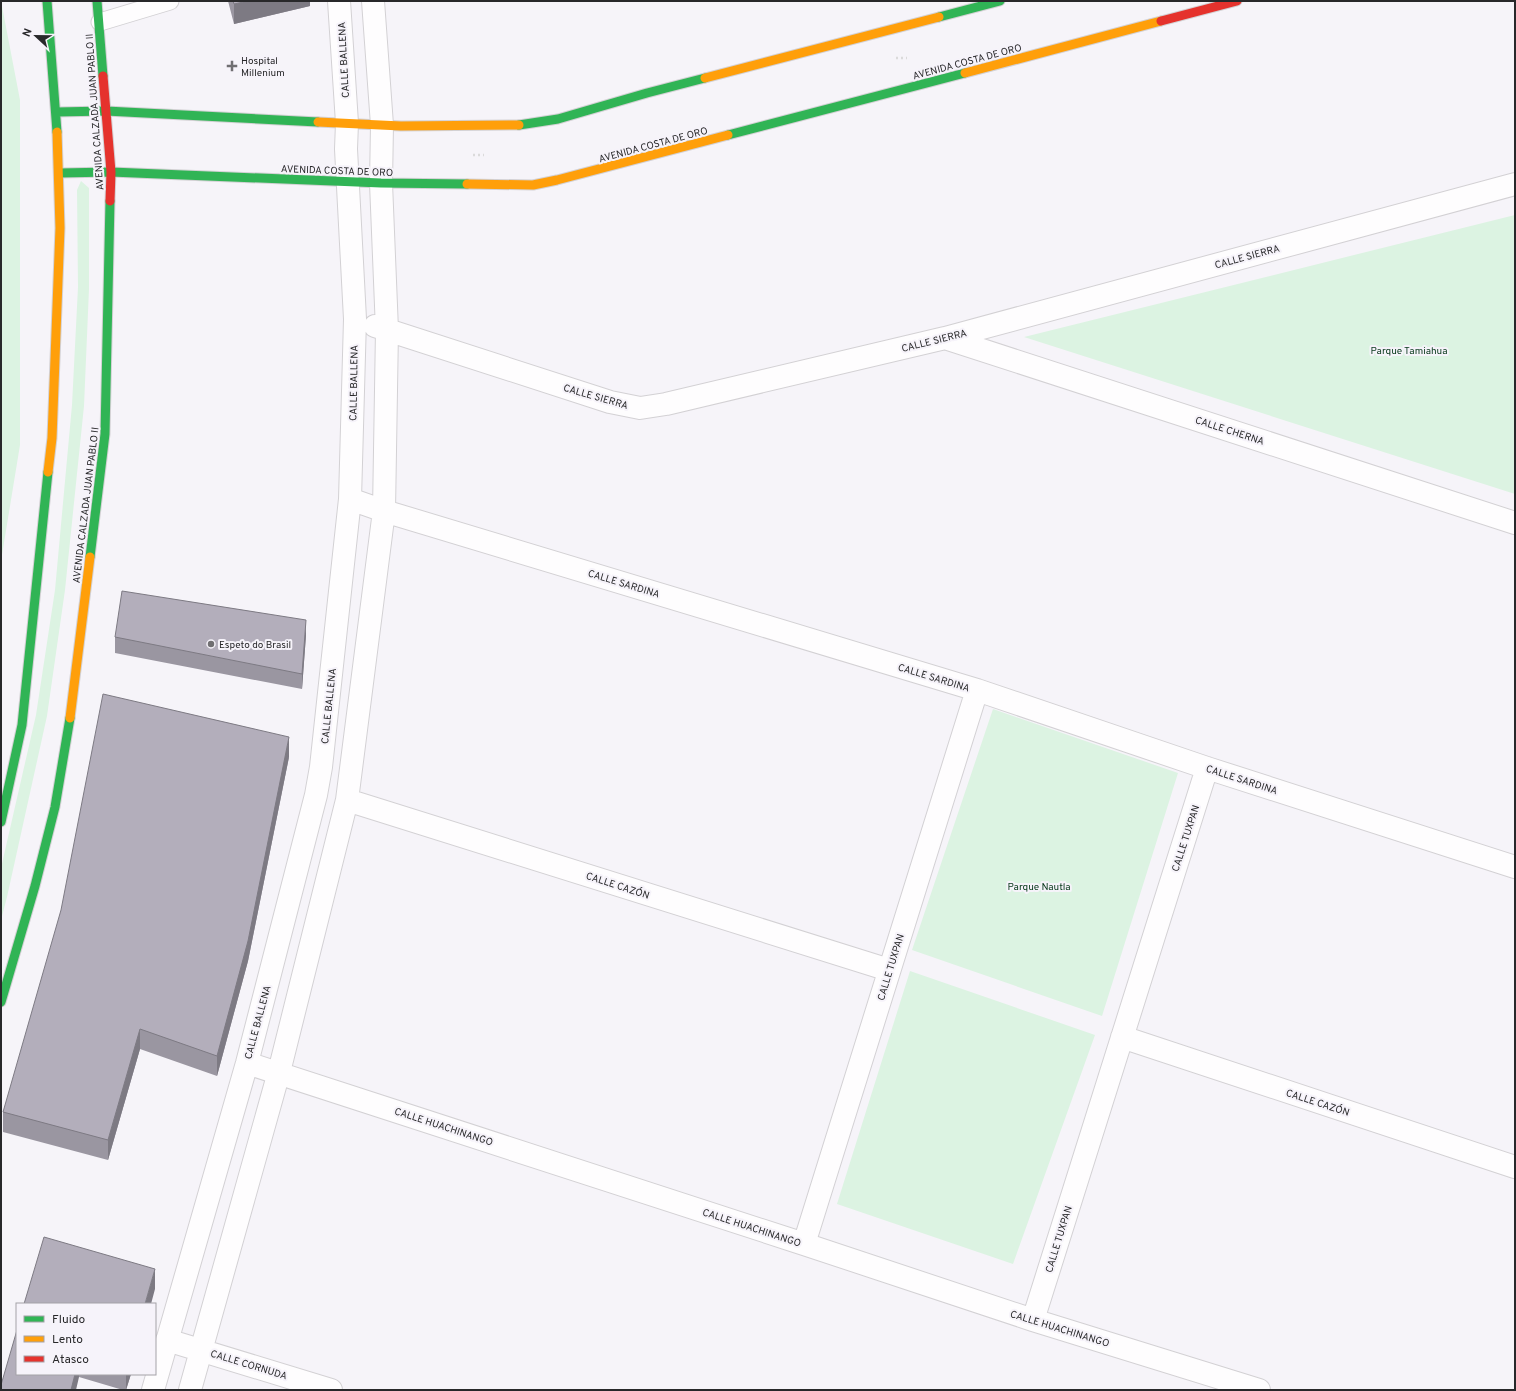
<svg xmlns="http://www.w3.org/2000/svg" width="1516" height="1391" font-family="Overpass,sans-serif">
<style>
.green{fill:#dcf3e2}
.lines{fill:none;stroke-linecap:round;stroke-linejoin:round}
.lane-casing{stroke:#d3d1d4;stroke-width:19}
.street-casing{stroke:#d3d1d4;stroke-width:24}
.fast-casing{stroke:#d3d1d4;stroke-width:11}
.slow-casing{stroke:#d3d1d4;stroke-width:11}
.jam-casing{stroke:#d3d1d4;stroke-width:11}
.path{stroke:#dbdadb;stroke-width:2.5;stroke-dasharray:2 3;stroke-linecap:butt}
.lane{stroke:#fefdfe;stroke-width:17}
.street{stroke:#fefdfe;stroke-width:22}
.fast{stroke:#30b455;stroke-width:9}
.slow{stroke:#ff9f0a;stroke-width:9}
.jam{stroke:#e5322d;stroke-width:9}
.wall{fill:#9a96a1}
.shaded-wall{fill:#7d7a83}
.building{fill:#b3aebb;stroke:#7d7a83}
.poi-dot{fill:#706f72;stroke:#f6f3fa;stroke-width:1.5}
.labels{text-anchor:middle;stroke-width:4;stroke-linejoin:round;paint-order:stroke}
.poi-label{font-size:10px;fill:#28282a;stroke:#f6f3fa;text-anchor:start}
.street-label{font-size:10px;fill:#28282a;stroke:#f6f3fa}
.park-label{font-size:10px;fill:#053718;stroke:#f6f3fa}
</style>
<rect width="100%" height="100%" fill="#f6f4f9"/>
<path class="green" d="M1,1L20,100V445L1,561Z
M81,181L89,188V289L84,406L65,590L47,716L7,897L1,920V868L36,715L55,590L72,405L78,287L77,190Z
M1515,215V494L1024,337Z
M993,709L1178,773L1102,1016L912,950Z
M910,971L1095,1035L1013,1264L837,1204Z"/>
<g class="lines">
<g class="lane-casing">
<path id="lane" d="M100,22L170,1"/>
</g>
<g class="street-casing">
<path id="street" d="M375,326L610,402L640,408L666,404L945,338L1515,184
M945,338L1515,523
M350,499L384,511L977,690L1207,768L1515,867
M347,800L889,970
M1122,1037L1515,1167
M247,1063L804,1244L1033,1320L1259,1390
M804,1244L977,690
M1033,1320L1207,768
M167,1340L331,1390
M153,1390L247,1063L316,795L321,767L350,499L355,319L346,149L347,123L339,1
M190,1390L279,1072L347,800L384,511L387,330L381,183L382,125L373,1"/>
</g>
<g class="fast-casing">
<path id="fast" d="M47,1L57,132
M97,1L103,76
M939,17L1000,1
M57,112L106,111L318,122
M519,125L558,119L647,93L705,78
M728,135L965,73
M60,173L111,172L381,183L467,184
M90,557L105,434L110,201
M1,822L22,725L48,472
M1,1002L35,886L55,807L70,718"/>
</g>
<g class="slow-casing">
<path id="slow" d="M965,73L1161,21
M705,78L939,17
M318,122L401,126L519,125
M467,184L533,185L557,180L728,135
M48,472L52,438L60,228L57,132
M70,718L90,557"/>
</g>
<g class="jam-casing">
<path id="jam" d="M1161,21L1237,1
M103,76L111,172L110,201"/>
</g>
<path class="path" d="M896,58H907
M473,155H484"/>
<use href="#lane" class="lane"/>
<use href="#street" class="street"/>
<use href="#fast" class="fast"/>
<use href="#slow" class="slow"/>
<use href="#jam" class="jam"/>
</g>
<path class="wall" d="M228,1H310V6L234,24Z
M306,635L302,689L115,653V637Z
M289,757L248,961L217,1076L140,1049L108,1160L3,1132V1112Z
M17,1374H131L126,1390H123L79,1377Z"/>
<path class="shaded-wall" d="M248,1H310V6L234,24V4Z
M306,620V635L302,689V674Z
M289,737V757L248,961L217,1076V1056Z
M140,1029V1049L108,1160V1140Z
M155,1269V1289L151,1304H145Z
M75,1374H79V1377L76,1390H70Z
M126,1374H131L126,1390Z"/>
<path class="building" d="M233,1H248L234,4Z
M122,591L306,620L302,674L115,637Z
M103,694L289,737L248,941L217,1056L140,1029L108,1140L3,1112L61,910Z
M44,1237L155,1269L145,1304H24Z
M17,1330V1374H75L71,1390H1V1385Z"/>
<g class="poi-dot">
<path d="M230 60h4v4h4v4h-4v4h-4v-4h-4v-4h4z"/>
<circle cx="211" cy="644" r="4"/>
</g>
<g class="labels">
<g class="poi-label">
<text x="241" y="64">Hospital<tspan x="241" dy="12">Millenium</tspan></text>
<text x="219" y="648">Espeto do Brasil</text>
</g>
<g class="street-label">
<text transform="translate(343 60) rotate(-93)" y="4">CALLE BALLENA</text>
<text transform="translate(967 61) rotate(-15)" y="4">AVENIDA COSTA DE ORO</text>
<text transform="translate(94 112) rotate(-94)" y="4">AVENIDA CALZADA JUAN PABLO II</text>
<text transform="translate(653 144) rotate(-15)" y="4">AVENIDA COSTA DE ORO</text>
<text transform="translate(337 170) rotate(2)" y="4">AVENIDA COSTA DE ORO</text>
<text transform="translate(1247 256) rotate(-15)" y="4">CALLE SIERRA</text>
<text transform="translate(934 340) rotate(-14)" y="4">CALLE SIERRA</text>
<text transform="translate(353 383) rotate(-89)" y="4">CALLE BALLENA</text>
<text transform="translate(596 396) rotate(16)" y="4">CALLE SIERRA</text>
<text transform="translate(1230 430) rotate(18)" y="4">CALLE CHERNA</text>
<text transform="translate(85 505) rotate(-83)" y="4">AVENIDA CALZADA JUAN PABLO II</text>
<text transform="translate(624 583) rotate(17)" y="4">CALLE SARDINA</text>
<text transform="translate(934 677) rotate(17)" y="4">CALLE SARDINA</text>
<text transform="translate(328 706) rotate(-84)" y="4">CALLE BALLENA</text>
<text transform="translate(1242 779) rotate(18)" y="4">CALLE SARDINA</text>
<text transform="translate(1185 838) rotate(-72)" y="4">CALLE TUXPAN</text>
<text transform="translate(618 885) rotate(18)" y="4">CALLE CAZÓN</text>
<text transform="translate(890 967) rotate(-73)" y="4">CALLE TUXPAN</text>
<text transform="translate(257 1022) rotate(-75)" y="4">CALLE BALLENA</text>
<text transform="translate(1318 1102) rotate(18)" y="4">CALLE CAZÓN</text>
<text transform="translate(444 1126) rotate(18)" y="4">CALLE HUACHINANGO</text>
<text transform="translate(752 1227) rotate(18)" y="4">CALLE HUACHINANGO</text>
<text transform="translate(1058 1239) rotate(-73)" y="4">CALLE TUXPAN</text>
<text transform="translate(1060 1328) rotate(17)" y="4">CALLE HUACHINANGO</text>
<text transform="translate(249 1364) rotate(17)" y="4">CALLE CORNUDA</text>
</g>
<g class="park-label">
<text x="1409" y="354">Parque Tamiahua</text>
<text x="1039" y="890">Parque Nautla</text>
</g>
</g>
<rect width="1516" height="1391" fill="none" stroke="#28282a" stroke-width="4"/>
<rect x="16" y="1303" width="140" height="72" fill="#f6f3fa" stroke="#a4a2a7"/>
<rect x="24" y="1316" width="20" height="6" fill="#30b455" stroke="#a4a2a7"/>
<text x="52" y="1323" font-size="12" fill="#28282a">Fluido</text>
<rect x="24" y="1336" width="20" height="6" fill="#ff9f0a" stroke="#a4a2a7"/>
<text x="52" y="1343" font-size="12" fill="#28282a">Lento</text>
<rect x="24" y="1356" width="20" height="6" fill="#e5322d" stroke="#a4a2a7"/>
<text x="52" y="1363" font-size="12" fill="#28282a">Atasco</text>
<g transform="translate(36 36) rotate(292)" stroke="#f6f3fa" stroke-width="3" paint-order="stroke">
<path d="M0-3L7 15L0 10L-7 15Z" fill="#28282a"/>
<text y="-6" font-size="11" font-weight="bold" text-anchor="middle" fill="#28282a">N</text>
</g>
</svg>
